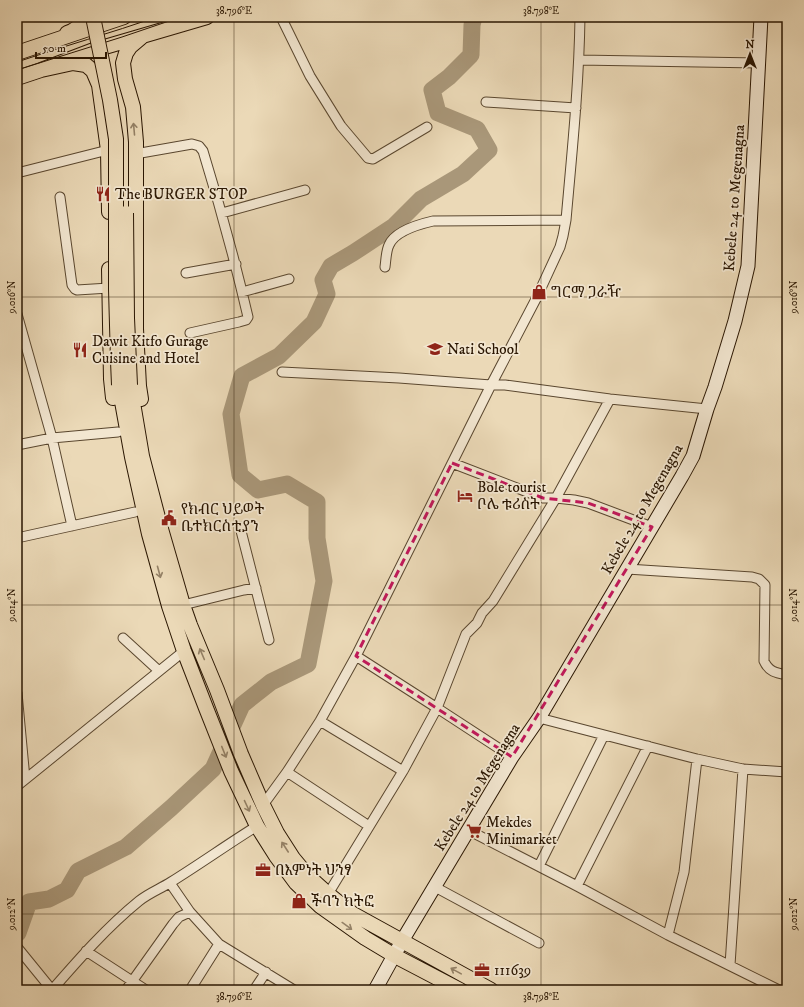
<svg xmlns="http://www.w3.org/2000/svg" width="804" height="1007" font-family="'IM FELL DW Pica','Noto Serif Ethiopic',serif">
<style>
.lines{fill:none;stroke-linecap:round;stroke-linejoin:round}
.river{stroke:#a99779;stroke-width:17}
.minor-casing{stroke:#5a472f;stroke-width:11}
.secondary-casing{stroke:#2a1602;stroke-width:15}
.primary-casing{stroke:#2a1602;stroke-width:16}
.minor{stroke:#f2e6d0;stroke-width:9}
.secondary{stroke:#f2e6d0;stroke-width:13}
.primary{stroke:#ebd9b7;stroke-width:14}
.tram{stroke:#2a1602;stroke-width:1}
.primary-bridge-casing{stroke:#2a1602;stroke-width:16;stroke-linecap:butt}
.primary-bridge{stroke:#ebd9b7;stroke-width:14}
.oneway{stroke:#948166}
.marked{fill:none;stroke:#c2185b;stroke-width:3;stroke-dasharray:8 5;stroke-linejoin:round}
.ticks{fill:none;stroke:#2a1602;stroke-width:1;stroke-opacity:0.45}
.labels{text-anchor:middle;stroke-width:3.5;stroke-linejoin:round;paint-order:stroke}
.poi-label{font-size:15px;fill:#2a1602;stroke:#f2e6d0;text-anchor:start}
.street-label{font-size:15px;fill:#2a1602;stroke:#f2e6d0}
.neatline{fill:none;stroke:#2a1602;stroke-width:1.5}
.ticks-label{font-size:10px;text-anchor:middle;fill:#2a1602}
</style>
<rect width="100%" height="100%" fill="#ebd9b7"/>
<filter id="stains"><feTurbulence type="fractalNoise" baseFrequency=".005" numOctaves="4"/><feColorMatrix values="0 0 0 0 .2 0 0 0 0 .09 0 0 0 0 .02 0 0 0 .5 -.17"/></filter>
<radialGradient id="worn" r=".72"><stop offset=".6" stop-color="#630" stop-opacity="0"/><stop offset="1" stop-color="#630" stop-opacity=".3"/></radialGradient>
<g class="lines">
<path class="river" d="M17,933H18L29,902L49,899L67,890L78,871L126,847L171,808L213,769L242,705L271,682L308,664L324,581L317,538V502L287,484L258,490L240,475L231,414L242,376L279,356L314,322L327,294L323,280L331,266L353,253L394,226L421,199L463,174L489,150L477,129L438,113L432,90L449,77L471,55L472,25L474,17"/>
<g class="minor-casing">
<path id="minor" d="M281,17L310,76L341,126L368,158L373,159L427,127
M579,60L759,63
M486,102L576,108
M135,154L192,144L199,146L203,151C220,206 235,261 248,317L246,320L239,322L190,333
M17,173L108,150
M60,197L72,285L75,289L77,290L109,288
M222,213L305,190
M385,267C386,260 386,251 389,245C395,231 420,224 433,221L566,220
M186,273L236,264
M242,292L289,279
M17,314L52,438L72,526
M282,372L399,378L491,385H505L610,399L707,409
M17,445L52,438L118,432
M452,463L543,498H556L574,500L588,503L652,527
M240,527L269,640
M17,538L135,512
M627,569L752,577L759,579L765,585L764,661C769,672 776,673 787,675
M183,605L244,590L256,588
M123,638L159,671
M17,693L25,779
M539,718L697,759L743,769L787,772
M320,721L403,771
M512,757L437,708L466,634L477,623L482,613L493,601L556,498L610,399
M287,772L369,826
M17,786L184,651
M263,805L287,772L320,721L356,656L491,385L536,299L560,247L563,236L566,220C572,152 579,85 580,17
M468,830L577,886L668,935L779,990
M539,866L604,735
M170,883L190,912L219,944L294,990
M577,886L648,746
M435,887L539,943
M328,894L403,771L437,708L356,656
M668,935L684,872L697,759
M17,947L52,990
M86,951L146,990
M730,965L743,769
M52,990C79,959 107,927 139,901C149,893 160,889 171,882C200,864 228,844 257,826
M126,990L173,924L179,917L190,912
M190,990L219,944
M254,990L266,972"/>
</g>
<g class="secondary-casing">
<path id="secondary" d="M375,990L402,941L512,757L539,718L682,476L693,456L707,409L715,387L735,321L748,266L761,17"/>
</g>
<g class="primary-casing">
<path id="primary" d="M67,33C75,30 83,26 82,17
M17,53L124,17
M41,70L73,63L86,65L93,71L99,85L108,150L109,212
M17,78L41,70L91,51L207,17
M109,269L111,379L113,398
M119,385L132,457L149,534L169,606L184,651L206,708L231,771L257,826L276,856L296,883L320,906L365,938L395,956L460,990
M130,385L142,456L161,529L183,605L190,625L217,690L241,754L263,805L277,833L293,858L308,876L328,894L353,914L491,990
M141,399L139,386L136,329V142L133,107L125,79L123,63L126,53L130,47L143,36"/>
</g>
<use href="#minor" class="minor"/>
<use href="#secondary" class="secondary"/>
<use href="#primary" class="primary"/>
<path class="tram" d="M17,62C64,46 111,33 157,17
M17,70L122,37L181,17"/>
<g class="primary-bridge-casing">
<path id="primary-bridge" d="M93,17L110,100L116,139V289L118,361L119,385
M126,213L127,318L130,385"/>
</g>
<use href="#primary-bridge" class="primary-bridge"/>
</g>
<defs><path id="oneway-shaft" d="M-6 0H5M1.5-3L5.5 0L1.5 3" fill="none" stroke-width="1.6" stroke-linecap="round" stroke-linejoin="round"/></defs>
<g class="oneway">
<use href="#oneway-shaft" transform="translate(134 129) rotate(-95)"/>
<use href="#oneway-shaft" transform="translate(159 572) rotate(75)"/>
<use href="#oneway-shaft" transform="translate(202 654) rotate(-113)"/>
<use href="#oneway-shaft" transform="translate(224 752) rotate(68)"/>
<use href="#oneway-shaft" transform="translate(247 806) rotate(65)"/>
<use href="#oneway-shaft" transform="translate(285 847) rotate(-123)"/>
<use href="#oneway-shaft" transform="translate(347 926) rotate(36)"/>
<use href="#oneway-shaft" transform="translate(456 971) rotate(-151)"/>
</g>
<path class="marked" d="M452,463L543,498L588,503L652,527L512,757L356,656Z"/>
<path class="ticks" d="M234,17V990M541,17V990M17,297H787M17,605H787M17,914H787"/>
<defs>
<g id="restaurant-bare" transform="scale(1.2)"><path d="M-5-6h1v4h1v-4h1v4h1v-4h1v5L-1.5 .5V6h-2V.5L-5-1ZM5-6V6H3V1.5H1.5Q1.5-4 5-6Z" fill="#8f2418" stroke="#f2e6d0" stroke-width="2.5" paint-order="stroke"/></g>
<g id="shop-bare" transform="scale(1.2)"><path d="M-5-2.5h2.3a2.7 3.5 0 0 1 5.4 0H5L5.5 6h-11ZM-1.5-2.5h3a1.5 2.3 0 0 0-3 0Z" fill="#8f2418" stroke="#f2e6d0" stroke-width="2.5" paint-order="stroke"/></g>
<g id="school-bare" transform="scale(1.2)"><path d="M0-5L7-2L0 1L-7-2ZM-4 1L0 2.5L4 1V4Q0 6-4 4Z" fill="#8f2418" stroke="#f2e6d0" stroke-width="2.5" paint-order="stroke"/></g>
<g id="hotel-bare" transform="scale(1.2)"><path d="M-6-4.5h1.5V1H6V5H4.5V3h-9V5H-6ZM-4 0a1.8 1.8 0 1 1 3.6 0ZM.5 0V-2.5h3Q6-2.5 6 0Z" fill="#8f2418" stroke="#f2e6d0" stroke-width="2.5" paint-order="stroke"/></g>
<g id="civic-bare" transform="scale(1.2)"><path d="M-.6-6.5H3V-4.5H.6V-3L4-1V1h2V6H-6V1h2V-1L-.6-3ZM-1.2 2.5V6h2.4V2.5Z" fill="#8f2418" stroke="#f2e6d0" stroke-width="2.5" paint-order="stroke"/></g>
<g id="supermarket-bare" transform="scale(1.2)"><path d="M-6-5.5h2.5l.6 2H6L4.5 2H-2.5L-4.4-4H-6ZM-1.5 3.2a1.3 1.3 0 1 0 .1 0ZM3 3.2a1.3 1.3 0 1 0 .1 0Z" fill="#8f2418" stroke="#f2e6d0" stroke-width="2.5" paint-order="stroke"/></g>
<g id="office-bare" transform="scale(1.2)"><path d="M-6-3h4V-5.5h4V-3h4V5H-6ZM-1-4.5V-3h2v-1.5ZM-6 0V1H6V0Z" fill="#8f2418" stroke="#f2e6d0" stroke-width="2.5" paint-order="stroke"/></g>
</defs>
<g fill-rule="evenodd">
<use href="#restaurant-bare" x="103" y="194"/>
<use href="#shop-bare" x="539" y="292"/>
<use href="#school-bare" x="435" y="349"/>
<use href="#restaurant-bare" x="80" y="350"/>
<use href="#hotel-bare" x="465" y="496"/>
<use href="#civic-bare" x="169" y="518"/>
<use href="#supermarket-bare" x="474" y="831"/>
<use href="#office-bare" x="263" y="870"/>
<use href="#shop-bare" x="299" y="901"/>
<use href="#office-bare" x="482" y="970"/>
</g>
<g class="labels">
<g class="poi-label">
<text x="115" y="199">The BURGER STOP</text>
<text x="551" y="297">ግርማ ጋራዥ</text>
<text x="92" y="346">Dawit Kitfo Gurage<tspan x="92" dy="17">Cuisine and Hotel</tspan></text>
<text x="447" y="354">Nati School</text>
<text x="477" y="492">Bole tourist<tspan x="477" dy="17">ቦሌ ቱሪስት</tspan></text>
<text x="181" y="514">የክብር ህይወት<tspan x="181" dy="17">ቤተክርስቲያን</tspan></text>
<text x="486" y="827">Mekdes<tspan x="486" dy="17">Minimarket</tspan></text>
<text x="275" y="875">በእምነት ህንፃ</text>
<text x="311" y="906">ችባን ክትፎ</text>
<text x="494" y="975">111639</text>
</g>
<g class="street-label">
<text transform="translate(734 198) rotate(-86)" y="5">Kebele 24 to Megenagna</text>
<text transform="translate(642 509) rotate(-60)" y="5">Kebele 24 to Megenagna</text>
<text transform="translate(477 787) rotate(-58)" y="5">Kebele 24 to Megenagna</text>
</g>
</g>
<rect width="804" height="1007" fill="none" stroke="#ebd9b7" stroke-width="44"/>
<g transform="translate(750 54)" stroke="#f2e6d0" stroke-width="3" paint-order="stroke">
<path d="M0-3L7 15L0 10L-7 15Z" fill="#2a1602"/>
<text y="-6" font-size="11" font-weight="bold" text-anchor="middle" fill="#2a1602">N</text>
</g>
<path d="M36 52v6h70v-6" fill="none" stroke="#2a1602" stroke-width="2"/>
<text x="42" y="52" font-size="12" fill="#2a1602" stroke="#f2e6d0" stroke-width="3" paint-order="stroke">50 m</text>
<rect x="22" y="22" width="760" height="963" class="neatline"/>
<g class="ticks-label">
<text x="234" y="14">38.796°E</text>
<text x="541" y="14">38.798°E</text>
<text transform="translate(11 297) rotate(-90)" y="4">9.016°N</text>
<text transform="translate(793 297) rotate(-90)" y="4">9.016°N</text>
<text transform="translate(11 605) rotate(-90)" y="4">9.014°N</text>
<text transform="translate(793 605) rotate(-90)" y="4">9.014°N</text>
<text transform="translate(11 914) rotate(-90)" y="4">9.012°N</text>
<text transform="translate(793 914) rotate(-90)" y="4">9.012°N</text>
<text x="234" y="1000">38.796°E</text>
<text x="541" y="1000">38.798°E</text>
</g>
<rect width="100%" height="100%" filter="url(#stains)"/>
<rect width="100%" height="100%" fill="url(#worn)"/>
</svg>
